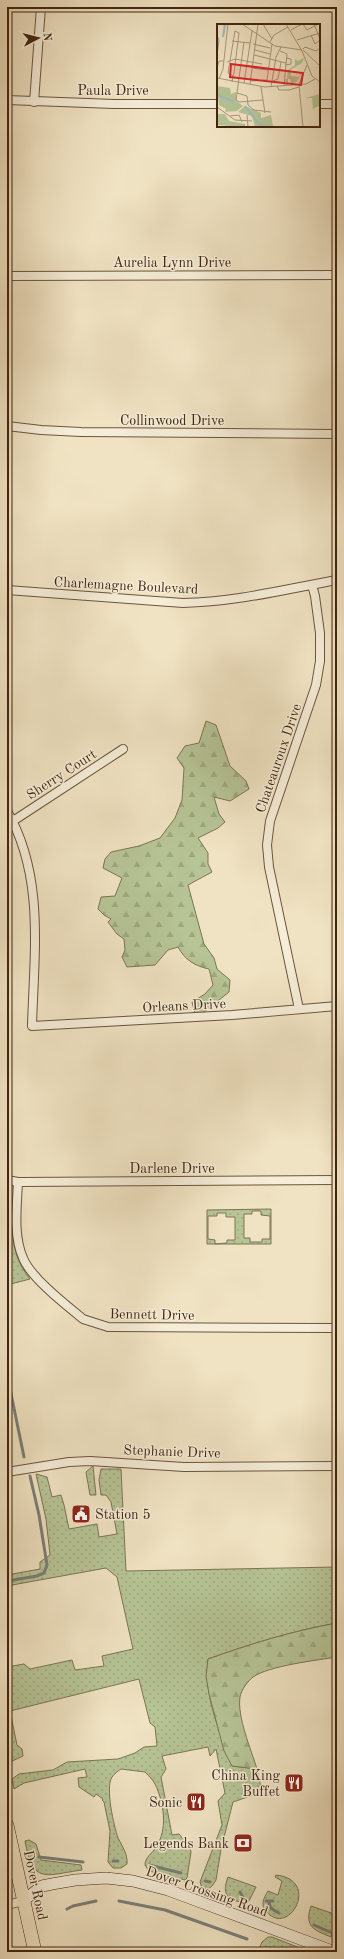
<svg xmlns="http://www.w3.org/2000/svg" width="344" height="1959" font-family="'Old Standard TT',serif">
<style>
.grass{fill:url(#grass-dots);stroke:#7c7453;fill-rule:evenodd}
.forest{fill:url(#forest-firs);stroke:#7c7453}
.lines{fill:none;stroke-linecap:round;stroke-linejoin:round}
.stream{stroke:#7a7f79;stroke-width:3}
.minor-casing{stroke:#6d543d;stroke-width:10}
.secondary-casing{stroke:#412510;stroke-width:12}
.primary-casing{stroke:#412510;stroke-width:14}
.minor{stroke:#f5edd8;stroke-width:8}
.secondary{stroke:#f5edd8;stroke-width:11}
.primary{stroke:#f0e3c3;stroke-width:13}
.labels{text-anchor:middle;stroke-width:3;stroke-linejoin:round;paint-order:stroke}
.street-label{font-size:14px;fill:#412510;stroke:#f5edd8}
.poi-label{font-size:14px;fill:#412510;stroke:#f5edd8;text-anchor:end}
.inset-river{fill:none;stroke:#a0bbbf;stroke-width:2}
.inset-road{fill:none;stroke:#aa977b;stroke-width:1}
.view{fill:#d62828;fill-opacity:0.15;stroke:#d62828;stroke-width:2}
.inset-edge{fill:none;stroke:#412510;stroke-width:2}
</style>
<defs>
<pattern id="grass-dots" width="8" height="8" patternUnits="userSpaceOnUse"><rect width="8" height="8" fill="#b6c496"/><path d="M2 2h.1M6 6h.1" fill="none" stroke="#9ea880" stroke-width="1.8" stroke-linecap="round"/></pattern>
<pattern id="forest-firs" width="22" height="20" patternUnits="userSpaceOnUse"><rect width="22" height="20" fill="#b6c496"/><path d="M5 1l3.5 6h-7zM16 11l3.5 6h-7z" fill="#9ea880"/></pattern>
</defs>
<rect width="100%" height="100%" fill="#f0e3c3"/>
<filter id="stains"><feTurbulence type="fractalNoise" baseFrequency=".005" numOctaves="4"/><feColorMatrix values="0 0 0 0 .2 0 0 0 0 .09 0 0 0 0 .02 0 0 0 .5 -.17"/></filter>
<radialGradient id="worn" r=".72"><stop offset=".6" stop-color="#630" stop-opacity="0"/><stop offset="1" stop-color="#630" stop-opacity=".3"/></radialGradient>
<path class="grass" d="M7,1189C17,1223 5,1248 30,1279L7,1285Z
M271,1209V1244H207V1210ZM252,1211H261V1215L270,1216V1239H262V1242H250V1238H244V1214H252ZM217,1213H226V1217H235V1240H227V1243L215,1244V1240L208,1239V1216H217Z
M93,1466L96,1495H90L86,1472Z
M101,1469H121L126,1571L337,1567V1623C292,1631 251,1644 208,1659C203,1695 220,1732 232,1766L257,1769L262,1792L233,1802L221,1849L216,1880L212,1886L208,1889L202,1888L200,1882L222,1825L218,1801L225,1793L216,1749L210,1756L208,1747L162,1756L166,1769L161,1777L172,1835L179,1834L190,1847L191,1852L187,1878L185,1880L149,1871L145,1865C145,1857 152,1854 156,1847C168,1830 164,1802 155,1784C153,1780 149,1776 145,1772L121,1769C118,1771 114,1774 112,1777C105,1788 114,1826 118,1838C122,1846 128,1854 127,1864L121,1868H113L108,1862L110,1831L104,1802L102,1800L103,1799L96,1794L94,1797L79,1787L78,1778L87,1777L85,1769L24,1783L14,1789L12,1779L19,1774L53,1770L67,1762L118,1759L135,1753L144,1747L157,1746L155,1727L150,1723L139,1679L10,1711L17,1745L22,1749L23,1756L8,1763L7,1760V1667L24,1664L30,1669L72,1660L75,1670L104,1666L102,1656L133,1649L117,1577L106,1568L12,1585L7,1592V1575L40,1569V1562L50,1555L46,1519L36,1474L47,1477L52,1497L61,1495L64,1505L69,1529L97,1524L99,1537L117,1534L111,1502L106,1495H101L99,1480Z
M29,1840L36,1844L41,1860L81,1865L82,1870C45,1875 33,1885 25,1841Z
M276,1875C322,1880 288,1939 266,1911C260,1904 264,1898 268,1891L278,1895L282,1881L275,1877Z
M228,1877L256,1887L249,1901C244,1903 241,1902 236,1901C223,1897 224,1888 228,1877Z
M311,1906L337,1915L331,1937C314,1930 304,1927 311,1906Z
M268,1937H272L310,1952H258L262,1942Z"/>
<path class="forest" d="M206,721L216,725L230,766L246,781L249,789L230,801L214,797L219,814L225,822L218,828L198,838L208,853V864L212,872L188,885L204,944L214,958L217,969L230,980L229,992L204,1012L195,1014L192,1002L205,994L213,985L209,969C195,966 185,960 178,947L168,950L155,965L127,967L122,957L125,950L124,939L117,934L108,922L111,919L104,915L98,909L101,897L115,896L122,878L103,868L105,859L111,852L139,846L160,838L175,818L182,800L184,768L177,758L185,746L199,743Z
M337,1623V1657C318,1660 268,1666 253,1677C248,1681 241,1690 240,1697C237,1717 251,1749 257,1769L232,1766L224,1751L209,1694L206,1676L208,1659C250,1644 292,1631 337,1623Z"/>
<g class="lines">
<path class="stream" d="M8,1379L24,1457
M7,1581L37,1576L44,1573L47,1565L39,1515L30,1476
M39,1857L83,1862
M113,1861H118
M149,1865L181,1873
M205,1881L210,1882
M240,1892L246,1903
M119,1901L165,1910L247,1939
M266,1901H273
M269,1901C269,1908 273,1910 279,1913
M67,1909L73,1906L96,1901
M314,1925L330,1932
M269,1948L283,1952"/>
<g class="minor-casing">
<path id="minor" d="M7,100L114,104H218
M34,102L41,7
M319,104H337
M7,276L337,275
M7,426L41,430L81,432L337,434
M7,590L183,603C236,602 286,589 337,580
M7,811C45,876 34,953 32,1026L232,1015L337,1006
M13,821L123,749
M299,1009L269,867L267,845L270,821L316,685L320,661V633L315,596L312,585
M7,1180L18,1182L337,1180
M18,1182C17,1207 13,1235 23,1258C31,1278 66,1305 83,1319L108,1327L337,1328
M7,1472L69,1462L90,1461L184,1467L337,1466
M7,1905L23,1901"/>
</g>
<g class="secondary-casing">
<path id="secondary" d="M23,1901L42,1886L52,1884L75,1880L106,1878L133,1881L168,1890L335,1952"/>
</g>
<g class="primary-casing">
<path id="primary" d="M7,1825L35,1952"/>
</g>
<use href="#minor" class="minor"/>
<use href="#secondary" class="secondary"/>
<use href="#primary" class="primary"/>
</g>
<defs>
<g id="civic-square" transform="scale(1)"><rect x="-9" y="-9" width="18" height="18" rx="4" fill="#8f2418" stroke="#f5edd8"/><path d="M-.6-6.5H3V-4.5H.6V-3L4-1V1h2V6H-6V1h2V-1L-.6-3ZM-1.2 2.5V6h2.4V2.5Z" fill="#fff"/></g>
<g id="restaurant-square" transform="scale(1)"><rect x="-9" y="-9" width="18" height="18" rx="4" fill="#8f2418" stroke="#f5edd8"/><path d="M-5-6h1v4h1v-4h1v4h1v-4h1v5L-1.5 .5V6h-2V.5L-5-1ZM5-6V6H3V1.5H1.5Q1.5-4 5-6Z" fill="#fff"/></g>
<g id="bank-square" transform="scale(1)"><rect x="-9" y="-9" width="18" height="18" rx="4" fill="#8f2418" stroke="#f5edd8"/><path d="M-6-4H6V4H-6ZM0-2.3a2.3 2.3 0 1 0 0 4.6a2.3 2.3 0 1 0 0-4.6Z" fill="#fff"/></g>
</defs>
<g fill-rule="evenodd">
<use href="#civic-square" x="81" y="1514"/>
<use href="#restaurant-square" x="294" y="1783"/>
<use href="#restaurant-square" x="196" y="1802"/>
<use href="#bank-square" x="243" y="1843"/>
</g>
<g class="labels">
<g class="street-label">
<text x="113" y="95">Paula Drive</text>
<text x="172" y="267">Aurelia Lynn Drive</text>
<text x="172" y="425">Collinwood Drive</text>
<text transform="translate(126 585) rotate(3)" y="5">Charlemagne Boulevard</text>
<text transform="translate(278 758) rotate(-71)" y="5">Chateauroux Drive</text>
<text transform="translate(61 774) rotate(-33)" y="5">Sherry Court</text>
<text transform="translate(184 1005) rotate(-3)" y="5">Orleans Drive</text>
<text x="172" y="1173">Darlene Drive</text>
<text transform="translate(152 1314) rotate(1)" y="5">Bennett Drive</text>
<text transform="translate(172 1451) rotate(2)" y="5">Stephanie Drive</text>
<text transform="translate(36 1885) rotate(78)" y="5">Dover Road</text>
<text transform="translate(207 1891) rotate(19)" y="5">Dover Crossing Road</text>
</g>
<g class="poi-label">
<text x="95" y="1519" text-anchor="start">Station 5</text>
<text x="280" y="1780">China King<tspan x="280" dy="16">Buffet</tspan></text>
<text x="182" y="1807">Sonic</text>
<text x="229" y="1848">Legends Bank</text>
</g>
</g>
<g transform="translate(217 24)">
<rect width="103" height="103" fill="#f0e3c3"/>
<path d="M87,34L85,39L73,46L74,52L82,53L83,50L86,45L81,56L78,55L81,57L74,60L73,55H71V61H68L70,58H67L69,56L67,55H70L71,46L78,41V35L81,37Z" fill="#b6c496"/>
<path d="M0,62L13,64L14,70L19,68V77L26,82L20,87L8,88L9,85L2,81ZM103,70V84L101,82L96,85L95,74H88ZM28,82L44,89V94L54,91L56,102L38,103L35,92L21,88ZM0,90H8L12,97L28,100V103L0,101Z" fill="#b6c496"/>
<path class="inset-river" d="M6,13L8,0M0,71L17,78M28,82L40,98L48,103"/>
<path class="inset-road" d="M25,0L58,22L85,26M46,0L55,15M69,0L85,27L95,52L103,58M86,0L90,6L101,0M97,0L103,15M74,6L85,0M0,11L2,16L0,32M94,11L98,20L103,16M80,16L103,9M15,17L33,19M27,18L19,76L22,78L46,76M53,18L57,11L71,3M36,20L53,24M86,25L88,23L99,27L103,24M38,26L53,30M86,26L103,42M63,27L70,30L67,62M37,31L69,39M10,38L18,35L45,40M68,41L74,40V35L69,34M0,44L2,37H7M35,44L51,46M0,54L48,63L89,60L98,55M2,55L6,45L11,0M34,57L50,56L55,20M56,57L61,55L64,38M15,58L16,52L17,49L22,9L18,7L11,49L16,52M27,59L35,7M33,60L41,0M82,60L90,41M82,61L86,103M60,62L62,66H72L82,63M44,63L48,89M54,63L59,33L64,23M20,69L30,72L31,81L37,86L54,88M0,83L18,96L35,97M30,91L31,103M13,92L22,91L25,98"/>
<path class="view" d="M14,40L86,49L84,61L13,53Z"/>
<rect width="103" height="103" class="inset-edge"/>
</g>
<rect width="344" height="1959" fill="none" stroke="#f0e3c3" stroke-width="24"/>
<rect x="8" y="8" width="328" height="1943" fill="none" stroke="#412510" stroke-width="2"/>
<rect x="12" y="12" width="320" height="1935" fill="none" stroke="#412510"/>
<g transform="translate(38 38) rotate(83)" stroke="#f5edd8" stroke-width="3" paint-order="stroke">
<path d="M0-3L7 15L0 10L-7 15Z" fill="#412510"/>
<text y="-6" font-size="11" font-weight="bold" text-anchor="middle" fill="#412510">N</text>
</g>
<rect width="100%" height="100%" filter="url(#stains)"/>
<rect width="100%" height="100%" fill="url(#worn)"/>
</svg>
